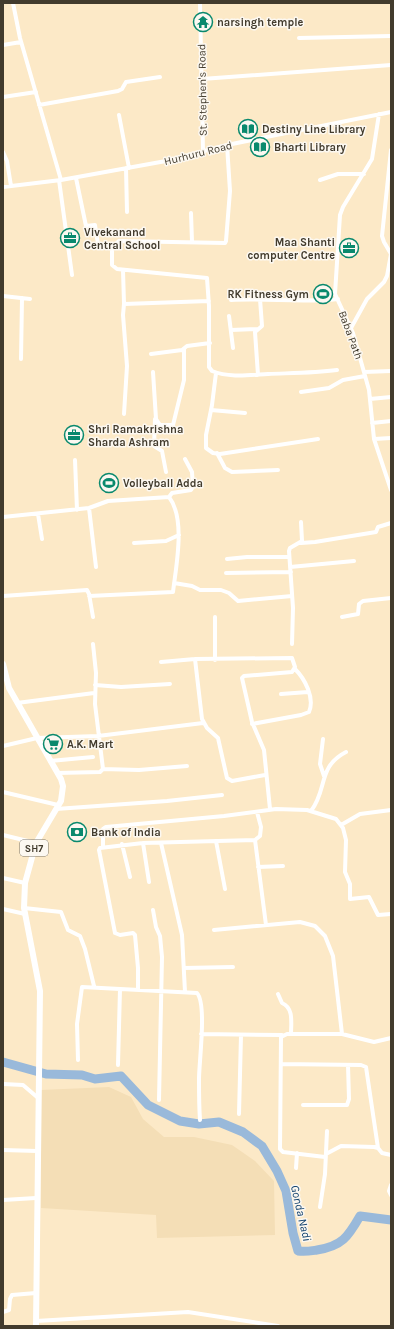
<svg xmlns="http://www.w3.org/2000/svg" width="394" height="1329" font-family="Karla,sans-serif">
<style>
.built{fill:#f4deb6}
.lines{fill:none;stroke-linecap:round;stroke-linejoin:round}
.river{stroke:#99b9da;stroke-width:9}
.street{stroke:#fff;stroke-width:4}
.primary{stroke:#fff;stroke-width:6}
.labels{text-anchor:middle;stroke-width:3;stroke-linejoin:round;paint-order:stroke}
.shield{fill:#fcf8f1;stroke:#7a7468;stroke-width:1}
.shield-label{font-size:10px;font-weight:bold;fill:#423b2d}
.poi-label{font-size:11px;font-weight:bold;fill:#423b2d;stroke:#fcf8f1;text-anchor:start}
.street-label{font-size:11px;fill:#423b2d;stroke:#fcf8f1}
.water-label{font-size:12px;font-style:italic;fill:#164570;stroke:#fcf8f1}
</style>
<rect width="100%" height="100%" fill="#fce9c7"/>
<path class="built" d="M109,1087L131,1097L143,1119L164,1137H194L232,1145L255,1161L274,1181L275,1235L157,1238L156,1215L41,1208V1090Z"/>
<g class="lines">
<path class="river" d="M3,1062L46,1074L82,1075L95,1079L121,1076L148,1105L180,1121L199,1124L219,1122L243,1132L262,1146L277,1171L286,1191L293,1233L298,1251C305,1252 310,1251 317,1250C342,1246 348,1237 360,1216L391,1220"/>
<path class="street" d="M13,3L20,38L61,180
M200,3L203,152
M299,38L391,36
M3,45L21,42
M202,79L391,65
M3,97L36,92
M39,105L118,91L122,89L126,82L160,77
M379,114L372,159L343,207L340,215L335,294L353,333L369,390L374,439L391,490
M119,115L129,168
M391,150L382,236L384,242L391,254
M3,152L7,161L11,186
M126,168L127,212
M76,178L86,226L95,225L98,244L112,248
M59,180L72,275
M320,180L338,174H364
M3,187L61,180L166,161L227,145L391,112
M191,213L192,242
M112,248V265L117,269L207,278L209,306V367L212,371C229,378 250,375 268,374C291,373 314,373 337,370
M112,248L119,241L225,243L226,241L230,191L227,145
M123,270L124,304
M3,296L30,299
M231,300C267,298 303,303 338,299
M229,316L233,348
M351,328L367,299L384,282L387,276L391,254
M231,330L258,329
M151,354L182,350L187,346L210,343
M21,359L22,298
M153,372L156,419L160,425H173L184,380V349
M364,372L391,371
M216,373L212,405L206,435V448L213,453L220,454L318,439
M258,375L255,332L262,326L260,299
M301,392L329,388L343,380L365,376
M370,399L391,397
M211,410L245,413
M124,414L127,366L123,315L124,304L209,301
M155,419L154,446L162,451L166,472
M372,423L391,421
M374,439L391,438
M217,453L225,468L232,472L278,470
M75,460L77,510
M169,497L172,493L191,490L193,487L192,472L185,459
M89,508L96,567
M38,514L42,539
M3,517L89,508L108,501L169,497C186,519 176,566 173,592L89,596
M134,543L166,541L179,535
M301,543L315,542L376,532L378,527L391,523
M227,559L247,557H289
M290,567L354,561
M226,573L291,572
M174,583L192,586L200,590H221L229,593L238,601L292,596
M3,596L87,590L89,594L93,617
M342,617L358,614L359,604L363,601L391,598
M292,644L293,608L289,551L290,548L302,541L301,522
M195,659L202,719L207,728L218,738L227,778L232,781L265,775
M215,660V617
M161,662L195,659L292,658L295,667L292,672L244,676L242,678L252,722L264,750L270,809
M95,685L121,687L170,684
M281,694L308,692
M17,703L94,693
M252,724L301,715L309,712C315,698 305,679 295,669
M323,739L320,764L324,776
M3,746L37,738L98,736L203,723
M50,761L93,757
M103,769L139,770L187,766
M57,773L100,772L103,769L95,704L96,673L93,644
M3,792L58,805
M56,809L167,801L222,795
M311,811C328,789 317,767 346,752
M341,825L360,814L391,810
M3,835L36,843
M255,840L266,925
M216,841L225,889
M143,843L149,882
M161,843L182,935L185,992
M122,844L130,877
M103,847V829L106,827L224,816L276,809L307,810L336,819L343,828L346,840L345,872L350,884V899L369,897L378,915L391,914
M258,867L283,866
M3,878L25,883
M24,908L61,912L68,930L80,936L85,949L94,986
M3,909L25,914
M153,910L156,927L160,936L162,957L159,1100
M214,930L300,922L315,926L325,936L333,956L342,1034
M184,968L233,967
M138,989V968L135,935L133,933L120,935L115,933L99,850L100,848L143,843L255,840L260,836L261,827L257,812
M278,994L282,1003C294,1008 291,1023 291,1034
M201,1034L282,1035
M78,1060L77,1024L82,987L197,993C207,1004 199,1062 199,1079C199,1093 199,1106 200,1120
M281,1064L361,1065L366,1067L378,1148L382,1153L391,1155
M118,1065L120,989
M3,1084L23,1085L37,1097
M303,1105H347L349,1099L348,1065
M239,1114L241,1035
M3,1150L37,1151
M326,1154L341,1146L374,1147L378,1148
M325,1157L283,1152L280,1149L281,1037L287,1034H342L374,1042L391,1038
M296,1168L297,1153
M391,1185L389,1191L391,1195
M3,1200L36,1198
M320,1207L325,1174L327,1131
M3,1312L9,1310L10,1299L12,1295L36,1293
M36,1321L188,1312L278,1326"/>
<path class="primary" d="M3,664L9,688L61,779L63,786L61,801L36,843L25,883L24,908L40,991L36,1326"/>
</g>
<defs>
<g id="temple-ring" transform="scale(1)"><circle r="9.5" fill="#fcf8f1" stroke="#0a896d" stroke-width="1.5"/><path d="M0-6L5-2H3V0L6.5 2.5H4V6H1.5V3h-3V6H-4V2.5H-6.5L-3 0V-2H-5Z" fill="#0a896d"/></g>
<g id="library-ring" transform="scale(1)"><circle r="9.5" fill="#fcf8f1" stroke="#0a896d" stroke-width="1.5"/><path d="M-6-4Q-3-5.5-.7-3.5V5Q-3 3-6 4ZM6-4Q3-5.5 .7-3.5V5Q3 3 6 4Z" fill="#0a896d"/></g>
<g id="office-ring" transform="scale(1)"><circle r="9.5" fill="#fcf8f1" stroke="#0a896d" stroke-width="1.5"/><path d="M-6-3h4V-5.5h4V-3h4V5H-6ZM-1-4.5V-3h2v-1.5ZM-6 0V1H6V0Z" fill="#0a896d"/></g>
<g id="stadium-ring" transform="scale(1)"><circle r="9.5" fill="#fcf8f1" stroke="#0a896d" stroke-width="1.5"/><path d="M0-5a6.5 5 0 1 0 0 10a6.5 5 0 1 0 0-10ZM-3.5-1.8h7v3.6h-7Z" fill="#0a896d"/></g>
<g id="supermarket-ring" transform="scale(1)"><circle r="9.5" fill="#fcf8f1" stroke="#0a896d" stroke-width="1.5"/><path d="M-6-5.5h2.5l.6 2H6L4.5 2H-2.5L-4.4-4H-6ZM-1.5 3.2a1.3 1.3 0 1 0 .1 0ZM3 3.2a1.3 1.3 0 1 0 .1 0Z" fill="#0a896d"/></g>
<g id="bank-ring" transform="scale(1)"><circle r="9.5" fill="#fcf8f1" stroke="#0a896d" stroke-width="1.5"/><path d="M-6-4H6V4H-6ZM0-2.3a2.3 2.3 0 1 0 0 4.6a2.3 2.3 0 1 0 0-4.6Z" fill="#0a896d"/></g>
</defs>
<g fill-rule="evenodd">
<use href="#temple-ring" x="203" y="22"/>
<use href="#library-ring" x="248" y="129"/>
<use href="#library-ring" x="260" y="147"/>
<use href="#office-ring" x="70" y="238"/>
<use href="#office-ring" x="349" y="248"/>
<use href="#stadium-ring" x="323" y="294"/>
<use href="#office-ring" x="74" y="435"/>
<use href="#stadium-ring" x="109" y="483"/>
<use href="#supermarket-ring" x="53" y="744"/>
<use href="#bank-ring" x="77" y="832"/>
</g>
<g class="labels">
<rect class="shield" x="20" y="840" width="28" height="16" rx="3"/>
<g class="shield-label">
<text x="34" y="852">SH7</text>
</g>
<g class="poi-label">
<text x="217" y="26">narsingh temple</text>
<text x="262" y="133">Destiny Line Library</text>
<text x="274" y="151">Bharti Library</text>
<text x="84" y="236">Vivekanand<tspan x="84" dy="13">Central School</tspan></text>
<text x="335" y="246" text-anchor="end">Maa Shanti<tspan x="335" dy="13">computer Centre</tspan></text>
<text x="309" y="298" text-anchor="end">RK Fitness Gym</text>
<text x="88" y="433">Shri Ramakrishna<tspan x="88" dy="13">Sharda Ashram</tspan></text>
<text x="123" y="487">Volleyball Adda</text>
<text x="67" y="748">A.K. Mart</text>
<text x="91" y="836">Bank of India</text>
</g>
<g class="street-label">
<text transform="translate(202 90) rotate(-91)" y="4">St. Stephen's Road</text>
<text transform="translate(198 153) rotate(-14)" y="4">Hurhuru Road</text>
<text transform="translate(351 335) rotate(70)" y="4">Baba Path</text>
</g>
<g class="water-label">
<text transform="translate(301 1213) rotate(77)" y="4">Gonda Nadi</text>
</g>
</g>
<rect width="394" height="1329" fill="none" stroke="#423b2d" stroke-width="8"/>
</svg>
